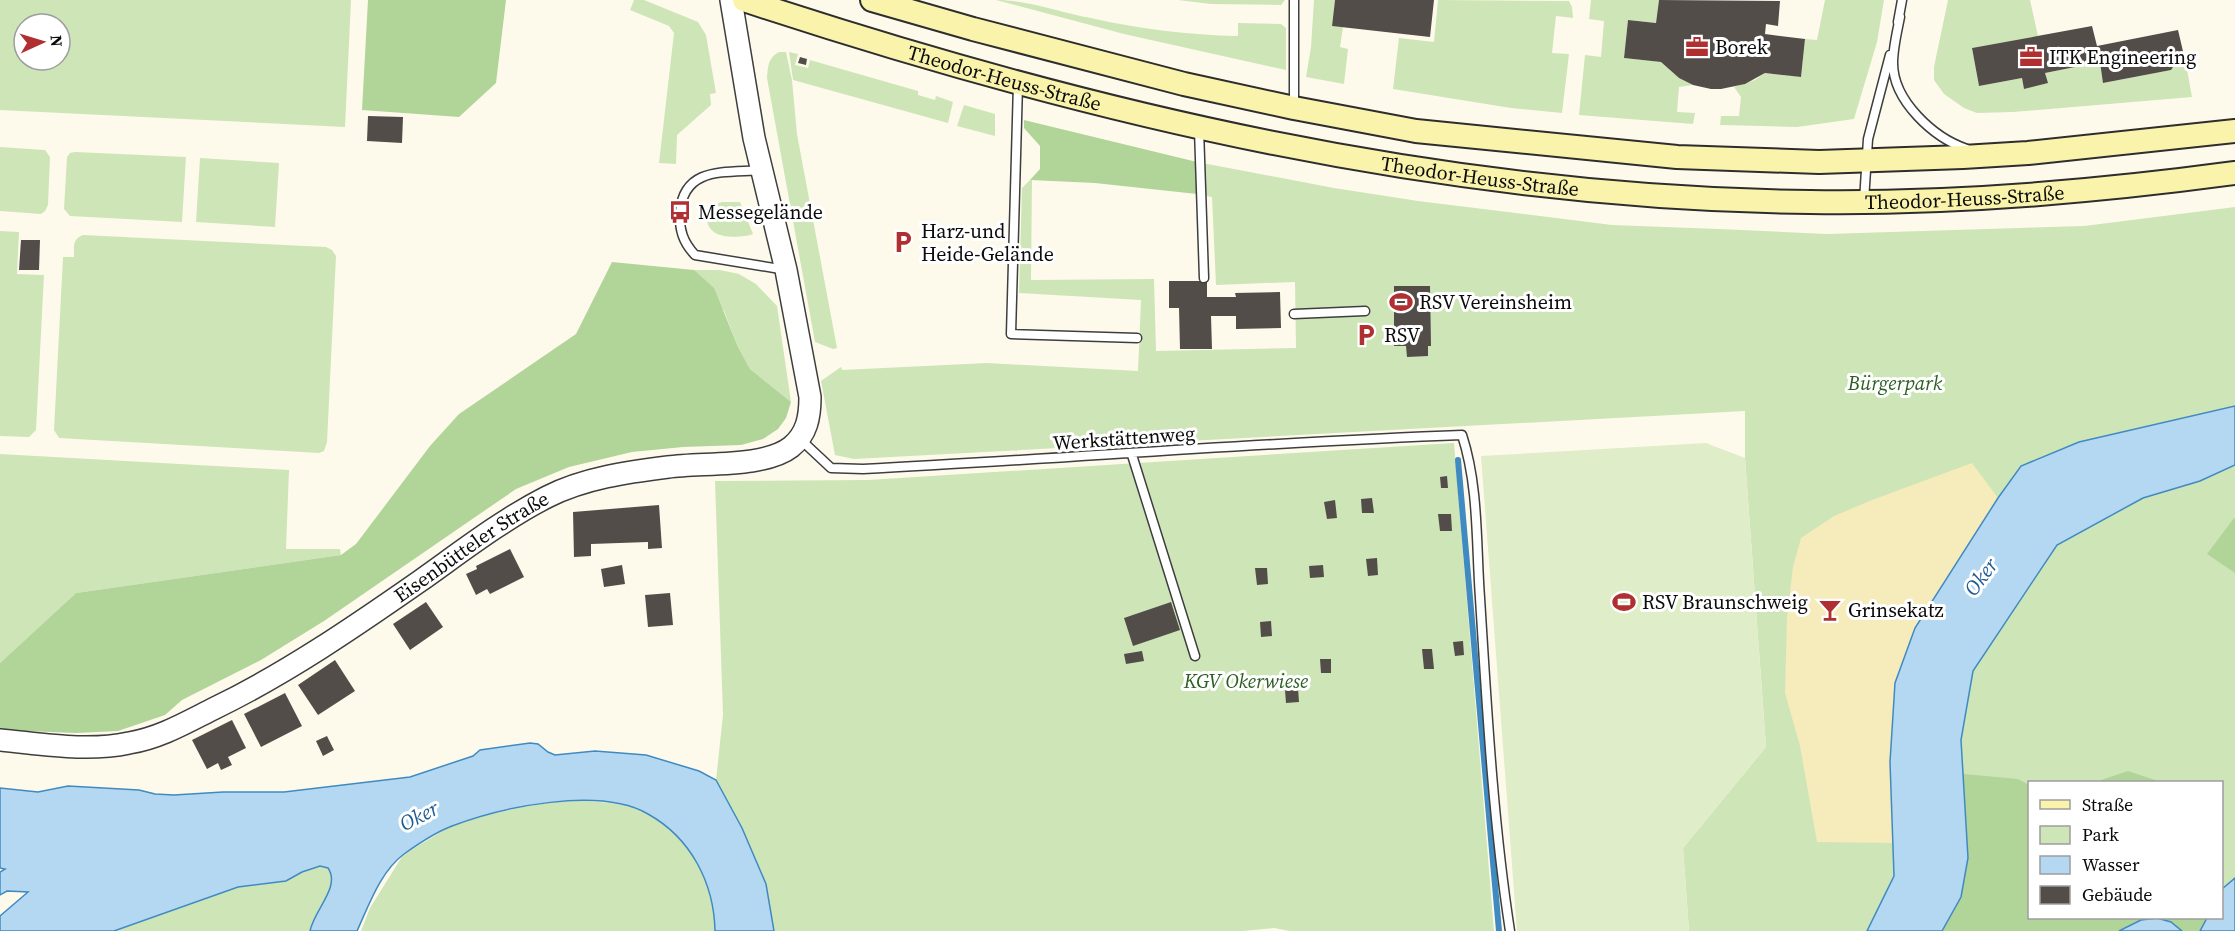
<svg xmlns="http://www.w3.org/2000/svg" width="2235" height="931" font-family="'Source Serif 4',serif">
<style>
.green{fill:#cee5b8;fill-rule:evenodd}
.forest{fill:#b1d498}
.sand{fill:#f6ebbb}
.pitch{fill:#dfedc9}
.water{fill:#b4d8f1;stroke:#408ac2;stroke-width:1.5}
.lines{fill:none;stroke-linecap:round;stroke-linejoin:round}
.stream{stroke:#408ac2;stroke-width:6}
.building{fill:#534d49}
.service-casing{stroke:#3e3e3e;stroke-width:11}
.tertiary-casing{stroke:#3e3e3e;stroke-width:24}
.secondary-casing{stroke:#2d2d2d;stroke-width:26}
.service{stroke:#fff;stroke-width:8}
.tertiary{stroke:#fff;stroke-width:21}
.secondary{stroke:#f9f3ab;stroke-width:22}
.labels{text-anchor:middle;stroke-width:6;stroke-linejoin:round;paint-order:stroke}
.poi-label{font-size:20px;fill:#0b0b0b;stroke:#fff;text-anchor:start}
.street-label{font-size:20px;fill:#0b0b0b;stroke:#fff}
.park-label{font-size:20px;font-style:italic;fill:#2c5d21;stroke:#fff}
.water-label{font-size:21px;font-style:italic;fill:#1f5c93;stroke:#fff}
</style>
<rect width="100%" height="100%" fill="#fefaeb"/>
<path class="green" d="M0,0H351L345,127L0,110ZM24,24H60V60H24Z
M634,0H644L698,22L706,35L716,93L710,94L711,105L677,135L676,164L659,163L674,33L669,26L630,10Z
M996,0C1028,0 1059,12 1091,18C1139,29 1189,35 1238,36V23L1281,24L1286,28V70L1124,34Z
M1178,0H1285L1281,5L1211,4Z
M1314,0H1335L1332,26L1343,27L1340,47L1348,49L1344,84L1306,77L1311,47Z
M1438,0L1569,1L1572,7L1573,18L1556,16L1552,53L1569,54L1562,113L1511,108L1393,89L1399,38L1434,42Z
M1591,0H1659L1656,23L1628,20L1624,58L1661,62L1679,78L1693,85L1679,87L1677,112L1695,113L1693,124L1579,115L1585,55L1601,57L1604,21L1589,19Z
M1825,0H1884L1877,42L1854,119L1797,127L1720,125L1721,116H1739L1741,97L1734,87L1755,80L1765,73L1801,77L1805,39L1817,40Z
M1948,0H2030L2038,36L1972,48L1979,86L2022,78L2024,88L2047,83L2045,73L2100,62L2104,83L2170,70L2173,67L2186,64L2192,97L2013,112L1977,113L1964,108L1944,94L1934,80V67Z
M779,52H786L792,80L797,134L837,348L833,349L815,342L767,78C768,66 768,58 779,52Z
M789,52L798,54L795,65L808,68L810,60L918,91V95L935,100L936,96L953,102L948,123L793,80Z
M964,105L995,114V136L957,126Z
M0,147L45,150L50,157L48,205L45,211L41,214L0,211Z
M75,152L186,157L182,222L70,216L64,209L67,157L70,153Z
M200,158L279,163L275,227L196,222Z
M1197,162L1334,188L1418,201L1612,225L1719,229L1827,234L2084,226L2235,207V406L2079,442L1895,684L1890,762L1894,876L1867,931H1689L1683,848L1766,747L1745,458V411L854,459L835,455L821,381L841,367L842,370L987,363L1138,371L1141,300L1019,293L1022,188L1030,180H1032L1031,280L1154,279L1156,351L1296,348L1295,282L1216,285L1212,197L1197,194Z
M722,202H740L753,234C743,238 722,238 714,232C700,221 709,205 722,202Z
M0,231L19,232L17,274L44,275L36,430L29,437L0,436Z
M83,235L326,247L332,250L336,256L327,442L324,451L319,453L59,438L54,430L63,257H74C74,247 72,239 83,235Z
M694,270H720L739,274L756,284L777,306L791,402L750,369L738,347L724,311Z
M1454,443L1494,931H1290L1274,928L1243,931H774L766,884L742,828L716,780L723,715L715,481L868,480Z
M0,454L289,470L286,549H340L341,555L76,593L0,663Z
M2235,465V931H1942L1968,858L1961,740L1973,671L2057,545L2143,498L2200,481ZM2030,782H2222V918H2030Z
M584,801C605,802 629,804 647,813C691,836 715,884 715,931H361L370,908L403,855L449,827L487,815L523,807L555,802Z
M320,866L328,868C341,888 314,910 310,931H114L238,887L286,881L302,872Z"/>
<path class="forest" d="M368,0H506L496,83L459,117L362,110Z
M1024,120L1197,162V194L1095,183L1030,180L1040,169V146L1024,128Z
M612,262L694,270L714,288L738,347L750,369L791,402L786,418L778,429L763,439L741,445L683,447L632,452L569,467L516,489L324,621L261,660L182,700L165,715L118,731L76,733L0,730V663L76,593L341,555L356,544L430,446L459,414L576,334Z
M2234,518H2235V573L2207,554Z
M2128,771L2161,782H2098L2101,780Z
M1963,774L2018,779L2029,785L2030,918H2207L2201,931H2182L2171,922L2121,929L2119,931H1942L1961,897L1968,858Z"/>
<path class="sand" d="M1972,463L1998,498L1915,628L1895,683L1890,762L1893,843L1817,842L1800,746L1785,693L1787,618L1793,567L1801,538L1834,516L1872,500Z"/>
<path class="pitch" d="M1706,443L1745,458L1766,747L1683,848L1689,931H1517L1481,456Z"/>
<path class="water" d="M2235,406V465L2200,481L2143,498L2057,545L1973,671L1961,740L1968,858L1961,897L1942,931H1867L1894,876L1890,762L1895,683L1915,628L1998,498L2021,466L2079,442Z
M530,743L538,744L548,752L555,755L595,751L646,755L699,771L716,780L742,828L766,884L774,931H715C714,883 691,838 648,814C599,786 502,807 452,826C436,832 418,844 404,854C380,872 369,905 357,931H310C314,910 341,887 328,868L320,866L302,872L286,881L238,887L114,931H0V916L28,892L7,891L0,895V872L5,869L0,868V788L38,792L68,786L139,790L155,794L174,795L223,792H284L410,777L473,756L480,750Z
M2235,878V931H2200L2207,918H2222V889Z
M2157,918L2171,922L2182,931H2119L2141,920Z"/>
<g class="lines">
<path class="stream" d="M1458,460L1499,931"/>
</g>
<path class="building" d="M1335,0H1434L1430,37L1332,26Z
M1659,0L1780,1L1778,26L1766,24L1765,34L1805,39L1801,77L1765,73L1745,84L1721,89H1711L1693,85L1679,78L1661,62L1624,58L1628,20L1656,23Z
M2092,26L2097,46L2178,30L2186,64L2173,67L2171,70L2103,83L2100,62L2045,73L2048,83L2024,89L2022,78L1979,86L1972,48Z
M800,57L807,59L806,65L798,63Z
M368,116L403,117L402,143L367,141Z
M21,240H40L39,270H19Z
M1169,281H1207V297H1236L1235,293L1280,292L1281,328L1236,329V316H1211L1212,349H1180L1179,308H1169Z
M1394,286H1430L1431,346H1428V356L1407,357L1406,346H1394Z
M1447,476L1448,488H1441L1440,477Z
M1372,498L1374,513H1362L1361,499Z
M1335,500L1337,518L1327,519L1324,502Z
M659,505L662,548L648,549V542L591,544V556L574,557L573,512Z
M1438,514H1451L1452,531H1440Z
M510,549L524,577L490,594L487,589L476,595L466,574L477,569L476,566Z
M1377,558L1378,575L1368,576L1366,559Z
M622,565L625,584L604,587L601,569Z
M1323,565L1324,577L1310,578L1309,566Z
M1255,568H1267L1268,584L1257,585Z
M670,593L673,625L648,627L645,595Z
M426,602L443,627L410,650L393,624Z
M1171,602L1180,630L1133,646L1124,618Z
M1271,621L1272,636L1261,637L1260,622Z
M1463,641L1464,655L1455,656L1453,642Z
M1422,649H1432L1434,669H1424Z
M1142,651L1144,661L1126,664L1124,654Z
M1320,659H1331V673H1321Z
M335,660L355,691L318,715L298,685Z
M1298,688L1299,702L1286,703L1285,690Z
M285,693L302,726L261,747L244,714Z
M232,720L246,748L228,757L232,765L221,770L218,763L207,769L192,740Z
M327,736L334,750L323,756L316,741Z"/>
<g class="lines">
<g class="service-casing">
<path id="service" d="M1900,17C1897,32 1893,48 1893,63C1893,101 1934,138 1967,149
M1898,22L1902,0
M1018,84L1011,334L1137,338
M1294,108V0
M1199,129L1204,278
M762,170C725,173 684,166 680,212C679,230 683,242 695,255L786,270
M1864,201L1868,139L1890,55
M1294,314L1365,311
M800,439L831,468L863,469C1063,459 1262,442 1462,435C1479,487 1476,544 1480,598C1487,709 1493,821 1510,931
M1132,455L1195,656"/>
</g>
<g class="tertiary-casing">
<g id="tertiary">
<path id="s1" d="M0,740C43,744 87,752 129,743C160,738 187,722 215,708C287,673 354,627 420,581C461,552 502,520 547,497C584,478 628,472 668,467C702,462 764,468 791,447C807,434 810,417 810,397L786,270L754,138L731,0"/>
</g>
</g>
<g class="secondary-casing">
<g id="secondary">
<path id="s2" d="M744,0C1089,114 1445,198 1810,202C1952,204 2094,192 2235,173"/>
<path d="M872,0L973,29L1184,84L1294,108L1416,131L1677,157L1819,162L1963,157L2028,153L2235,131"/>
</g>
</g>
<use href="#service" class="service"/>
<use href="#tertiary" class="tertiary"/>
<use href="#secondary" class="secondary"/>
</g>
<defs>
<g id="office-bare" transform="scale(1.8)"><path d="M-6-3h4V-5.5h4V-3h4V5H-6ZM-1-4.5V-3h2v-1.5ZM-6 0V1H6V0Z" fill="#b02f31" stroke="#fff" stroke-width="2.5" paint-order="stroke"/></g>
<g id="bus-bare" transform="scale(1.8)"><path d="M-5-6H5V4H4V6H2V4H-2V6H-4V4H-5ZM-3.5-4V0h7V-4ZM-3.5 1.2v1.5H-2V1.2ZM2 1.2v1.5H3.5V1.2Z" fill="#b02f31" stroke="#fff" stroke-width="2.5" paint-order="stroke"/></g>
<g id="parking-bare" transform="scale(1.8)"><path d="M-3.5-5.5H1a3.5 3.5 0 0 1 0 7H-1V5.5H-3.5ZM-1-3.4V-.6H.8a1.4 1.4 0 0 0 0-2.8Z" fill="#b02f31" stroke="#fff" stroke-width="2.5" paint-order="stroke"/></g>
<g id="stadium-bare" transform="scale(1.8)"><path d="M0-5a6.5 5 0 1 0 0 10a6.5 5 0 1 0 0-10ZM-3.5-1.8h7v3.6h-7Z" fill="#b02f31" stroke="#fff" stroke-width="2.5" paint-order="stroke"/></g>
<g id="bar-bare" transform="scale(1.8)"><path d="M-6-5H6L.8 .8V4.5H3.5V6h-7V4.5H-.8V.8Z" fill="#b02f31" stroke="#fff" stroke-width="2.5" paint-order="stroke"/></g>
</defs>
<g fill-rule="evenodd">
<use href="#office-bare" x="1697" y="47"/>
<use href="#office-bare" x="2031" y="57"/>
<use href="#bus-bare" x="680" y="212"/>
<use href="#parking-bare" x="903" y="242"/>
<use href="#stadium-bare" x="1401" y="302"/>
<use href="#parking-bare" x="1366" y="335"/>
<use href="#stadium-bare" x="1624" y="602"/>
<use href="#bar-bare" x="1830" y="610"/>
</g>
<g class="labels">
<g class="poi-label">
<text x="1715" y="54">Borek</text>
<text x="2049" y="64">ITK Engineering</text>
<text x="698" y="219">Messegelände</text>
<text x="921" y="238">Harz-und<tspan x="921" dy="23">Heide-Gelände</tspan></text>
<text x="1419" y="309">RSV Vereinsheim</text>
<text x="1384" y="342">RSV</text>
<text x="1642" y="609">RSV Braunschweig</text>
<text x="1848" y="617">Grinsekatz</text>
</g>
<g class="street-label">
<text dy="7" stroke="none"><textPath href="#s2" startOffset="272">Theodor-Heuss-Straße</textPath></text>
<text dy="7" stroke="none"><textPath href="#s2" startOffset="758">Theodor-Heuss-Straße</textPath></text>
<text dy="7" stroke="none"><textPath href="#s2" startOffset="1244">Theodor-Heuss-Straße</textPath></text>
<text transform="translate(1124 438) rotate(-4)" y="7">Werkstättenweg</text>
<text dy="7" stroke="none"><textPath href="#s1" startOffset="526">Eisenbütteler Straße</textPath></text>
</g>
<g class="park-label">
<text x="1895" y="390">Bürgerpark</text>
<text x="1246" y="688">KGV Okerwiese</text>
</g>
<g class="water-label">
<text transform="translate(1981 577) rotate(-53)" y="7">Oker</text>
<text transform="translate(419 816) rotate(-27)" y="7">Oker</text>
</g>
</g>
<rect x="2028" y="781" width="195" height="138" fill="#ffffff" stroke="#9d9d9d" stroke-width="1.5"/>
<rect x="2040" y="800" width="30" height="9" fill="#f9f3ab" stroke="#9d9d9d" stroke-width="1.5"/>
<text x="2082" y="811" font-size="18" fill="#0b0b0b">Straße</text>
<rect x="2040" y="826" width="30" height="18" fill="#cee5b8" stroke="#9d9d9d" stroke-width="1.5"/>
<text x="2082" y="841" font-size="18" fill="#0b0b0b">Park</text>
<rect x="2040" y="856" width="30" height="18" fill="#b4d8f1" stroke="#9d9d9d" stroke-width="1.5"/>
<text x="2082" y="871" font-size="18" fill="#0b0b0b">Wasser</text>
<rect x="2040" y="886" width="30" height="18" fill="#534d49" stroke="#9d9d9d" stroke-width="1.5"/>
<text x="2082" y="901" font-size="18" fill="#0b0b0b">Gebäude</text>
<g transform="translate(42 42) rotate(86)"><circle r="28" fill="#ffffff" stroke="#9d9d9d" stroke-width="1.5"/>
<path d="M0-4.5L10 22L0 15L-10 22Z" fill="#b02f31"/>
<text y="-9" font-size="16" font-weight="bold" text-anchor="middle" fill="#0b0b0b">N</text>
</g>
</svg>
